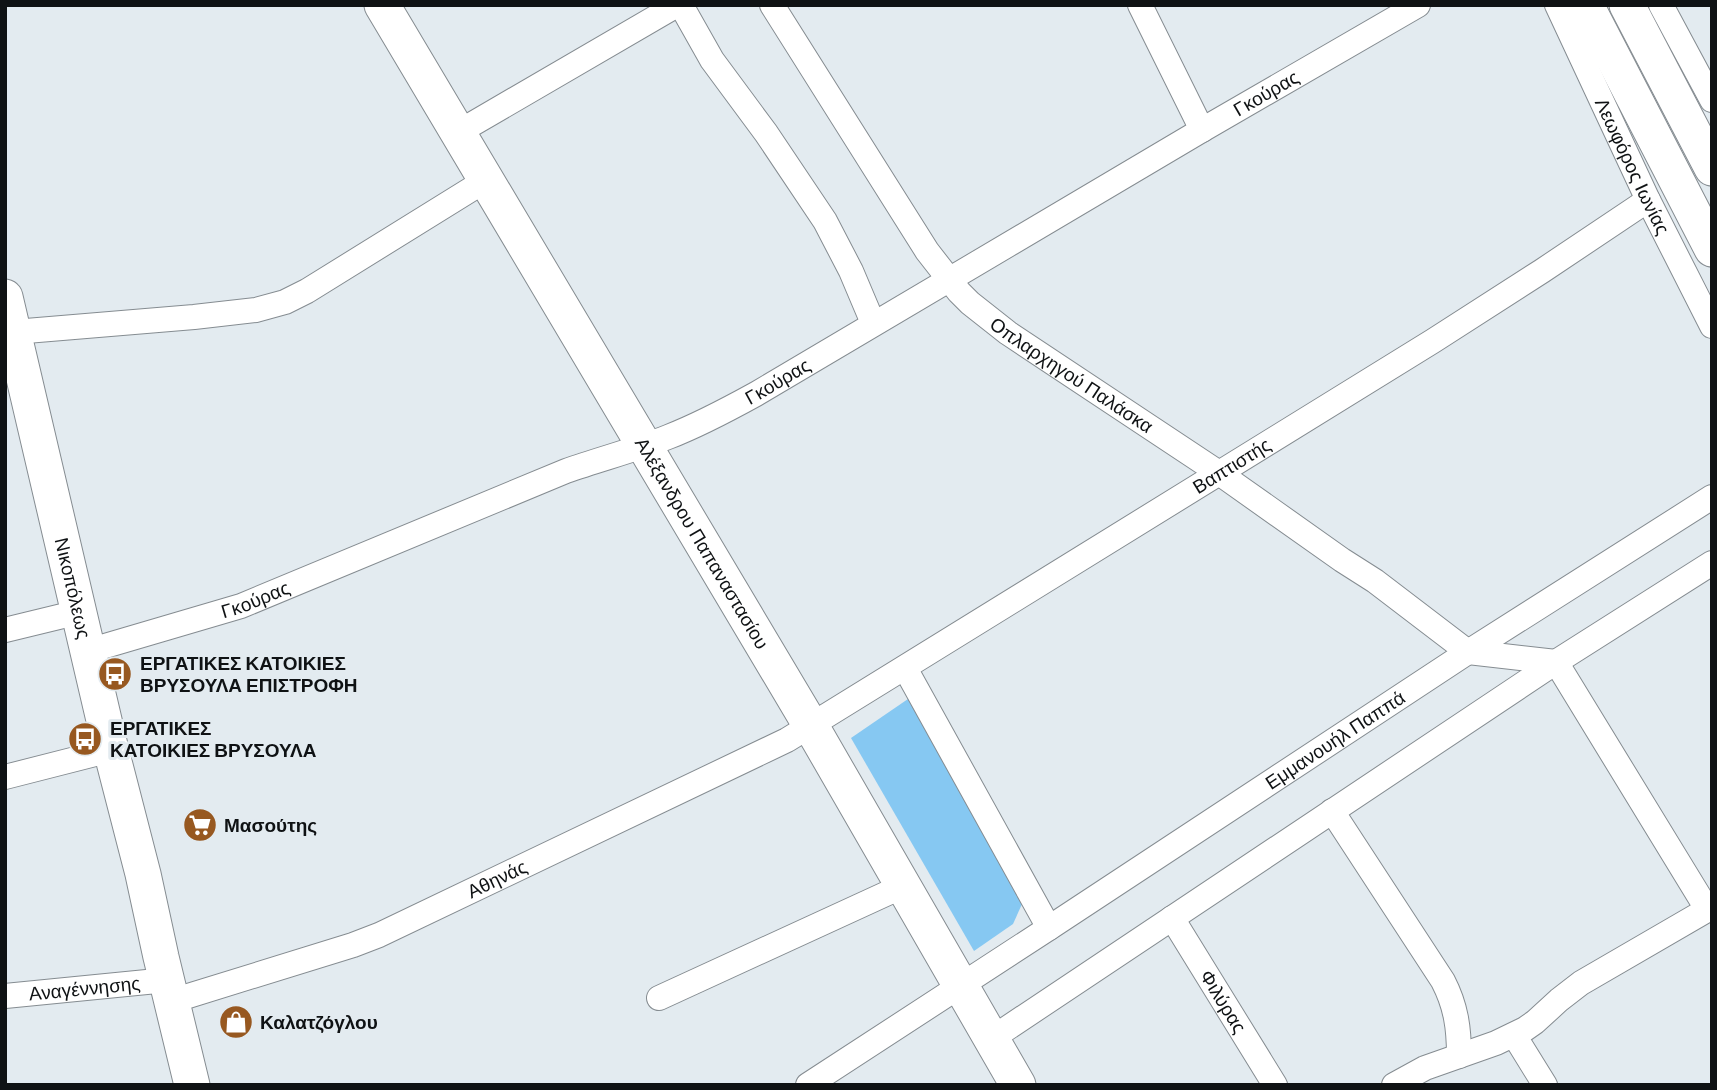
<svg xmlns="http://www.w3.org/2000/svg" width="1717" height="1090" font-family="Rubik,sans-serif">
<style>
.green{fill:#86c8f2}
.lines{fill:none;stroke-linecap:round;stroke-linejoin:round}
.street-casing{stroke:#858c91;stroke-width:26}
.secondary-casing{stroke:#858c91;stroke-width:37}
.street{stroke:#fff;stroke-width:24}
.secondary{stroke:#fff;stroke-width:35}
.labels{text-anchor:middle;stroke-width:6;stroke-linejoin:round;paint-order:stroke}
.street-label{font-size:19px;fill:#0f1214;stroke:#e3ebf0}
.poi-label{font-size:19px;font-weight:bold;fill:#0f1214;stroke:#e3ebf0;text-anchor:start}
</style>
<rect width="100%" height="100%" fill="#e3ebf0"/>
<path class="green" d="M908,699L1022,904L1013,924L974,951L851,738Z"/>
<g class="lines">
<g class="street-casing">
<g id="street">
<path d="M681,5L712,60L766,133L825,221L851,271L873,323"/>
<path id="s1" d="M772,5L927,251L959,292L970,303L1008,333L1219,473L1342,560L1375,581L1468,652L1556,662L1707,909"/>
<path d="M1140,5L1202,130"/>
<path id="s2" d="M1557,5L1648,200L1712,326"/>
<path d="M1661,5L1712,100"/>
<path d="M457,133L677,5"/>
<path d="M14,332L194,317L256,310L285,302L307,291L486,180"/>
<path d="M5,630L79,612"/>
<path id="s3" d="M88,651L241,606L566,471C600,459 635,450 668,437C699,425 727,410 756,394L1202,130L1418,5"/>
<path d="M905,668L1049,928"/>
<path d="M5,777L111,750"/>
<path d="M1332,811L1443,981C1456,1006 1459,1028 1459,1056"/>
<path id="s4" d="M1172,918L1275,1085"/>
<path id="s5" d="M5,996L167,980"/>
<path d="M659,998L903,886"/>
<path id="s6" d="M172,1001L353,945L379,935L787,740L1433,341L1542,271L1648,200"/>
<path d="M1514,1035L1545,1085"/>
<path d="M991,1039L1556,662L1712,563"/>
<path id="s7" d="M808,1085L1049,928L1468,652L1712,497"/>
<path d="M1394,1085L1425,1068L1496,1043L1525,1029L1535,1022L1559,1000L1581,983L1712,907"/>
</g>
</g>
<g class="secondary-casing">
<g id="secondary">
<path id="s8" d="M382,5L811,726L1018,1085"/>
<path d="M1586,5L1712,249"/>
<path d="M1627,5L1712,168"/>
<path id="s9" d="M5,297L111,750L143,874L161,957L192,1085"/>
</g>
</g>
<use href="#street" class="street"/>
<use href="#secondary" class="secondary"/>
</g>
<defs>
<g id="bus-disc" transform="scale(1.75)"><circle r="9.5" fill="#975820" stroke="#e3ebf0"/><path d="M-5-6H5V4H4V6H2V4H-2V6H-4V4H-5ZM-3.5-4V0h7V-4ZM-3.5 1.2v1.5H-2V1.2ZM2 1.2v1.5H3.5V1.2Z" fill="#fff"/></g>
<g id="supermarket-disc" transform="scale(1.75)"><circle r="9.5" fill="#975820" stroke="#e3ebf0"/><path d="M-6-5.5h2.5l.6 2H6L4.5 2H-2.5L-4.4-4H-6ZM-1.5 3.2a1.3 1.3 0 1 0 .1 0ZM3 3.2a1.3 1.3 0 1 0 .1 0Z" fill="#fff"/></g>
<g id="shop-disc" transform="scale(1.75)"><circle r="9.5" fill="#975820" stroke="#e3ebf0"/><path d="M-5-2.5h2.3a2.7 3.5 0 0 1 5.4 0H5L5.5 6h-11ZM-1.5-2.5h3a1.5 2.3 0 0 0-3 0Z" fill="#fff"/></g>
</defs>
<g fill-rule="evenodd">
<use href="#bus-disc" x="115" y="674"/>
<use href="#bus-disc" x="85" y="739"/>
<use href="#supermarket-disc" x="200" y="825"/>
<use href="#shop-disc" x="236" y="1022"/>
</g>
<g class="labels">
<g class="street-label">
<text dy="7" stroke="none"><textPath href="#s3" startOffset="1309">Γκούρας</textPath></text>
<text dy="7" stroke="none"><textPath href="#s2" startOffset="178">Λεωφόρος Ιωνίας</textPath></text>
<text dy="7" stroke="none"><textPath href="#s1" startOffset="483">Οπλαρχηγού Παλάσκα</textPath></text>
<text dy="7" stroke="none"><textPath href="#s3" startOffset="742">Γκούρας</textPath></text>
<text dy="7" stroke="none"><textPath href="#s6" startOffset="1192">Βαπτιστής</textPath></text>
<text dy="7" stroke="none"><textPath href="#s8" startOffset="626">Αλέξανδρου Παπαναστασίου</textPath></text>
<text dy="7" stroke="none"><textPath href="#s9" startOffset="299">Νικοπόλεως</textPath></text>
<text dy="7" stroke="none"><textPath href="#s3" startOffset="175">Γκούρας</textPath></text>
<text dy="7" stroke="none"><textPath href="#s7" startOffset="630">Εμμανουήλ Παππά</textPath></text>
<text dy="7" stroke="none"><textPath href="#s6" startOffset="348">Αθηνάς</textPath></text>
<text dy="7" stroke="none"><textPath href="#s5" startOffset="80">Αναγέννησης</textPath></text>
<text dy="7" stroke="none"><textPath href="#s4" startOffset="98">Φιλύρας</textPath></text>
</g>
<g class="poi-label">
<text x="140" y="670">ΕΡΓΑΤΙΚΕΣ ΚΑΤΟΙΚΙΕΣ<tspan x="140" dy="22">ΒΡΥΣΟΥΛΑ ΕΠΙΣΤΡΟΦΗ</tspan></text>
<text x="110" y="735">ΕΡΓΑΤΙΚΕΣ<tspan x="110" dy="22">ΚΑΤΟΙΚΙΕΣ ΒΡΥΣΟΥΛΑ</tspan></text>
<text x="224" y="832">Μασούτης</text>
<text x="260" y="1029">Καλατζόγλου</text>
</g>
</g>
<rect width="1717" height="1090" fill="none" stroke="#0f1214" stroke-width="14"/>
</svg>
